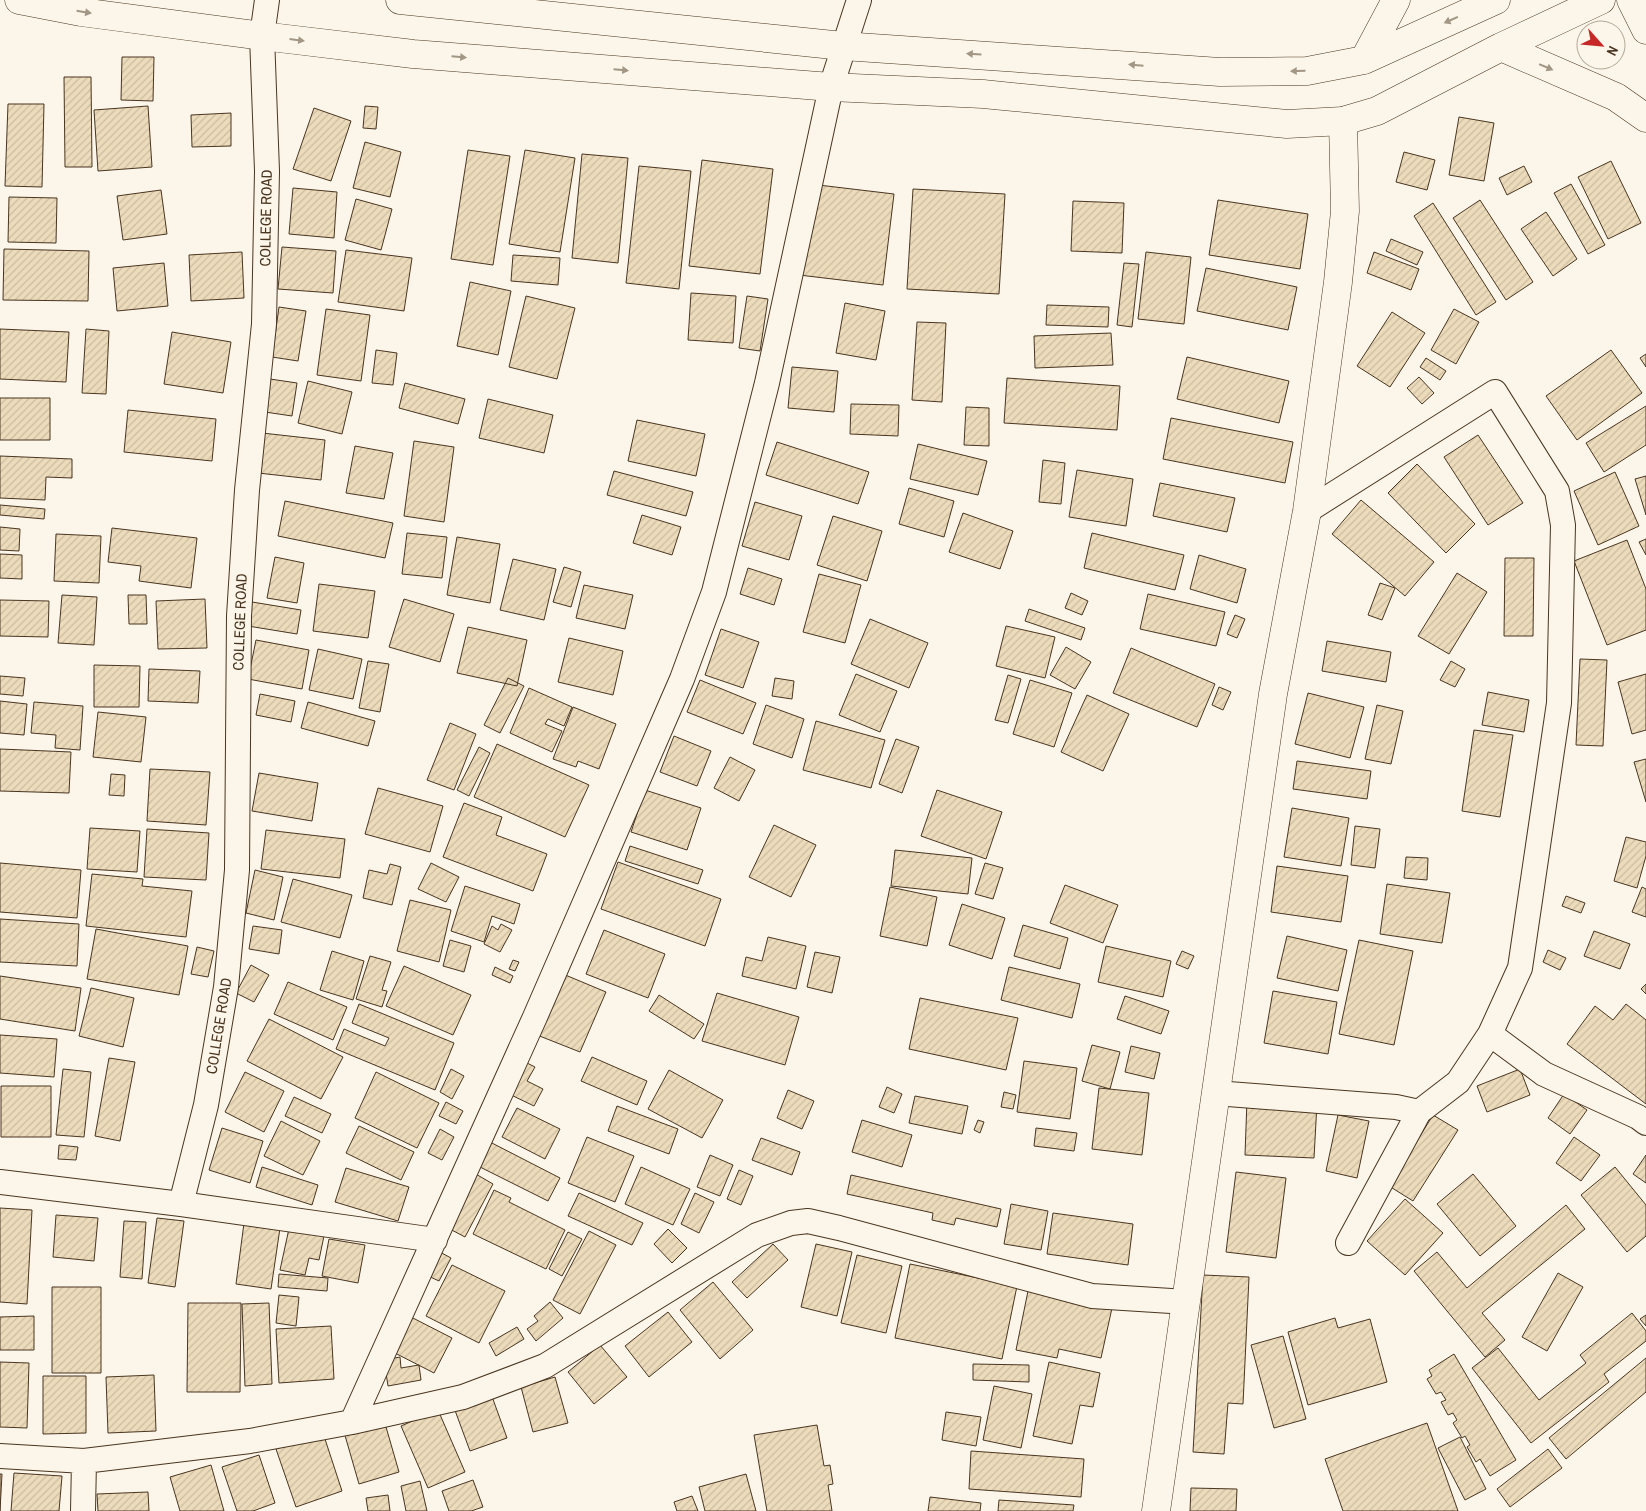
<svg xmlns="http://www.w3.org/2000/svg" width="1646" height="1511" font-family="'Archivo Narrow',sans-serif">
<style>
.building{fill:url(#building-hatch);stroke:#4a3520}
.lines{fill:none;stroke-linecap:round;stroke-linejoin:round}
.minor-casing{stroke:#4a3520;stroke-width:26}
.tertiary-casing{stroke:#4a3520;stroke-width:29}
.primary-casing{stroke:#4a3520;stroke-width:29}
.minor{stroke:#fbf6e9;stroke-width:24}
.tertiary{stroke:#fbf6e9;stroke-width:28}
.primary{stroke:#fbf6e9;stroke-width:28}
.oneway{fill:#a29684}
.labels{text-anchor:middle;stroke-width:4;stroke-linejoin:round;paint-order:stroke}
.street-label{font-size:15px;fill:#4a3520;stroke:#fbf6e9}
</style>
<defs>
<pattern id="building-hatch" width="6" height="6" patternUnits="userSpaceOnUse" patternTransform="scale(1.25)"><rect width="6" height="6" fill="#ecdcbc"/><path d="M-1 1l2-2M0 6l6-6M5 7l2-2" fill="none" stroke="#ccbda1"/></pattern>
</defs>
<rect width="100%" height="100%" fill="#fbf6e9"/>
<path class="building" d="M122,57H154L153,101L121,100Z
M64,77H91L92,167H65Z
M8,104H44L42,187L5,186Z
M148,106L152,167L98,171L94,110Z
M365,106L378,107L376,129L363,128Z
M314,108L351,121L331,181L293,169Z
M231,113V146L192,147L191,115Z
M1459,117L1494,123L1484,181L1449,175Z
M365,142L401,152L390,197L353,188Z
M468,150L510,156L493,265L451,259Z
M525,150L575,158L560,252L509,244Z
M1404,152L1435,160L1427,190L1396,182Z
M582,154L628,158L618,263L572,258Z
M702,160L773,169L760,274L689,266Z
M1611,161L1641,223L1608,239L1578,177Z
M639,166L691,171L679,289L626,283Z
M1524,166L1532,182L1507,195L1499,178Z
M810,184L894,194L883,285L799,275Z
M1571,184L1605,245L1588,254L1554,193Z
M293,188L337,192L334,238L289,234Z
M913,189L1005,194L999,294L907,289Z
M161,190L167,234L123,240L117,196Z
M9,197L57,198L56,243L8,242Z
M356,199L392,209L381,250L345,240Z
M1218,200L1308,214L1300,269L1209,255Z
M1480,200L1533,282L1506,300L1453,218Z
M1073,201L1124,203L1122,253L1071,251Z
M1433,203L1496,302L1476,315L1414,216Z
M1546,212L1577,259L1553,276L1521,229Z
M1391,239L1423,252L1417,265L1386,251Z
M282,247L336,251L333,293L278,289Z
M4,249L89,251L88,301L3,300Z
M346,250L412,258L404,311L338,302Z
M242,252L244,298L191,301L189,255Z
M1146,252L1191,257L1184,324L1138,319Z
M1374,252L1419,269L1411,290L1367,273Z
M513,255L560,258L558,285L511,281Z
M164,263L168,306L117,311L113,268Z
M1124,263L1139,264L1132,327L1117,325Z
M1206,268L1297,287L1288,330L1197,311Z
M470,282L511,291L498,355L457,346Z
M691,293L736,296L733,343L688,340Z
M526,296L575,308L557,379L509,367Z
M747,296L768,299L760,351L739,348Z
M845,303L885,311L876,360L836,353Z
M1047,305L1109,307L1108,327L1046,325Z
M279,307L306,311L298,361L272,357Z
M326,309L370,315L361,381L317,375Z
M1454,309L1479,322L1456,364L1431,350Z
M1392,312L1425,333L1390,387L1357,366Z
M917,322L946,323L942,402L912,400Z
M0,329L69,332L66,382L0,379Z
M86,329L109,331L106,394L82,393Z
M172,332L231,342L223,393L164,384Z
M1111,333L1113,365L1035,368L1034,336Z
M376,350L397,353L393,385L372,383Z
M1611,350L1642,393L1577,440L1546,396Z
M1646,354V367L1640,358Z
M1187,357L1289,381L1279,423L1177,399Z
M1426,358L1446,371L1440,380L1420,367Z
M792,367L838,371L834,412L788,408Z
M1419,377L1434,393L1422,404L1407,388Z
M1007,378L1120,386L1117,430L1004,423Z
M270,379L297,383L292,416L265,412Z
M308,381L352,392L342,434L298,423Z
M405,383L465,399L458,424L399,408Z
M0,398H50V440H0Z
M488,399L553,415L544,453L479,438Z
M851,404L899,405L898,436L850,434Z
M1646,406V445L1604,472L1586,443Z
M966,407L989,408V446L964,445Z
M128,410L216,419L212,461L124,452Z
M1171,418L1293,442L1285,483L1163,459Z
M637,420L705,434L696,476L628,461Z
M262,433L325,440L321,480L258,473Z
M1478,435L1523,503L1488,525L1444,457Z
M414,441L454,447L444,522L404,516Z
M777,442L869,472L858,504L766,475Z
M918,444L987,461L978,495L910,479Z
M355,446L393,453L384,499L346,493Z
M0,456L72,459V478L46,477L45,500L0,498Z
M1043,460L1065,463L1061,504L1039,502Z
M1417,464L1475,524L1446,553L1388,493Z
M1077,470L1133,479L1126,526L1069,517Z
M614,471L693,492L686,516L607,495Z
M1615,472L1639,526L1598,545L1574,491Z
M1646,476V515L1635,479Z
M1160,483L1235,498L1227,532L1153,516Z
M909,488L954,501L944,537L899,524Z
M1361,500L1434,562L1405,596L1332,534Z
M285,501L393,523L385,558L278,536Z
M755,502L802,516L789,560L742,546Z
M0,505L45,509L44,519L0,515Z
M963,513L1013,531L1000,569L949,552Z
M642,515L681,527L672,555L633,543Z
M833,516L882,531L867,581L817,565Z
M0,527L20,529L19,551L0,550Z
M112,528L197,538L191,588L139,581L141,566L108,562Z
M407,533L447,537L442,578L402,574Z
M1092,533L1184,555L1175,590L1084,568Z
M56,534L101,536L99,583L54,581Z
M457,537L500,544L490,603L447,595Z
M1646,539V555L1639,542Z
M1627,540L1646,589V630L1607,645L1574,561Z
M0,554L22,555V579L0,578Z
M1199,555L1246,569L1237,603L1190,589Z
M275,557L304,563L297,603L267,598Z
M1505,558H1534L1533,636H1504Z
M513,559L556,569L544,620L500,610Z
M564,567L581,572L571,607L553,602Z
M748,568L782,579L774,605L740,594Z
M1457,573L1487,592L1449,654L1418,636Z
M819,574L861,585L845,643L803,632Z
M1380,583L1395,588L1382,620L1368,615Z
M319,584L375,591L368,638L313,631Z
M584,585L633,595L625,629L576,618Z
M1071,593L1088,601L1082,615L1065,608Z
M1148,594L1225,612L1216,646L1140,629Z
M62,595L97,597L94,645L58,643Z
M128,595H146L147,624H129Z
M205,599L207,648L158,649L156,601Z
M404,599L454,614L440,662L389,647Z
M0,600L49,601L48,637L0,636Z
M252,602L301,610L297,634L248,626Z
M1029,609L1085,628L1081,640L1025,621Z
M1235,615L1245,619L1237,638L1227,634Z
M870,619L928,643L909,688L851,664Z
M1006,626L1055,637L1045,678L996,666Z
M468,627L527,640L517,686L457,673Z
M721,629L759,642L743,688L705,675Z
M569,638L623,651L613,695L558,682Z
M256,640L309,650L302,689L248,679Z
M1327,641L1391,652L1386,682L1322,671Z
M1066,647L1091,662L1075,689L1050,675Z
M1131,648L1215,684L1197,727L1113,693Z
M318,649L362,659L353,699L309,690Z
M1580,659L1607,660L1603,746L1576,745Z
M368,661L389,664L380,712L359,708Z
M1451,661L1465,669L1455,687L1440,680Z
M94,665L140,666L139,707H94Z
M149,669L200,671L198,703L148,701Z
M856,674L897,691L880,732L839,715Z
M1646,674V730L1632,734L1618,682Z
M1008,675L1021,679L1008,723L995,720Z
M0,676L25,678L23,696L0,694Z
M508,678L524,686L500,733L484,725Z
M775,678L794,681L792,699L772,696Z
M700,680L756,703L743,734L687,712Z
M1030,680L1072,693L1054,747L1013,734Z
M1219,687L1231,692L1223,710L1212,705Z
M529,688L572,707L564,726L548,719L545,724L562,731L552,752L510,733Z
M1488,692L1529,700L1524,732L1482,725Z
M1308,693L1364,707L1350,758L1295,744Z
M260,694L295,701L291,722L256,715Z
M1087,695L1129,714L1103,771L1061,752Z
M0,701L27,704L24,735L0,733Z
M34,702L83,706L80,750L55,748L56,735L31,733Z
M308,702L375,721L368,746L301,728Z
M766,705L804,719L792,758L753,744Z
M1377,705L1403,711L1391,764L1365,759Z
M573,707L616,724L599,769L578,761L576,767L553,759Z
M98,712L146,717L141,762L93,757Z
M816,721L885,740L871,788L803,770Z
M450,723L476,734L454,790L427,780Z
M1474,730L1513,735L1500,817L1462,811Z
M674,736L711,751L697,786L660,772Z
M896,739L919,747L902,793L879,784Z
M497,744L589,785L565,837L474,797Z
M479,747L490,753L469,796L457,790Z
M0,749L71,752L69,793L0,791Z
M730,757L755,770L739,801L714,788Z
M1646,759V802L1634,762Z
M1297,761L1371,771L1367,799L1293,789Z
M150,769L210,772L206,825L147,821Z
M259,773L318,783L312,821L252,811Z
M111,774L125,775L124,796L109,795Z
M378,788L443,806L430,852L365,834Z
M645,790L701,808L687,850L631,832Z
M937,790L1002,812L986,859L921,836Z
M464,803L502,817L496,835L547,854L533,891L443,857Z
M1292,808L1349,818L1341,866L1284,857Z
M774,825L816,845L791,897L749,877Z
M1355,826L1380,829L1375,868L1351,865Z
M90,828L140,831L137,872L87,869Z
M147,829L209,833L206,880L144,877Z
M266,830L345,839L340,878L261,869Z
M1626,837L1646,842V856L1637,888L1614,881Z
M630,846L703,870L698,884L625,861Z
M895,850L972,858L968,894L891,886Z
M1406,857L1428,858L1427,880L1404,878Z
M618,862L721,899L705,946L601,909Z
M0,863L81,870L77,918L0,912Z
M431,863L459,877L446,902L418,889Z
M985,863L1003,868L993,899L975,894Z
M390,864L401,867L392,905L363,898L369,870L387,874Z
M1277,866L1348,876L1341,922L1271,912Z
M255,870L283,877L274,920L246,913Z
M92,874L143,879L142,886L192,891L186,937L86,926Z
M293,879L352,895L340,938L281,922Z
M1387,884L1450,893L1442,943L1380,934Z
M1065,885L1118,905L1103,943L1050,923Z
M465,886L520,904L514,924L492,916L484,942L451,931Z
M890,887L937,897L927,946L880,936Z
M1642,887L1646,889V917L1632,912Z
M1566,896L1585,903L1581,913L1562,906Z
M410,900L451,910L439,962L397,951Z
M962,904L1005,918L992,959L949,945Z
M0,919L79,924L77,966L0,962Z
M501,924L512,930L500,952L484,944L492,926L498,930Z
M1023,925L1068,938L1060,969L1014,956Z
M253,926L282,930L279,954L249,949Z
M96,929L188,946L179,995L87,979Z
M604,930L665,954L648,998L586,974Z
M1594,931L1630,944L1620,969L1584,956Z
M1287,936L1347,950L1338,991L1277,978Z
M768,937L806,946L796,989L742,976L746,957L762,961Z
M450,940L471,946L464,972L443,966Z
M1359,940L1413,951L1394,1045L1339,1034Z
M1106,946L1171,961L1163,997L1098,982Z
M197,947L214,951L208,977L191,974Z
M1548,950L1566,958L1560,970L1543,962Z
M332,951L364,961L353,1000L320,990Z
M1182,951L1194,956L1188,969L1176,964Z
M815,952L840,957L832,993L807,987Z
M370,956L391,962L382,990L387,991L382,1007L356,999Z
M513,960L519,962L515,971L509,969Z
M251,965L269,975L254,1002L236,993Z
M404,966L471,995L453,1035L386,1006Z
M495,967L513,976L510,983L492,975Z
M1009,967L1080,984L1072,1018L1001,1000Z
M563,974L606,992L580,1052L537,1035Z
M0,976L81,988L75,1031L0,1019Z
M288,982L347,1007L333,1040L274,1014Z
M1646,984V994L1641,989Z
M91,988L134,998L123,1047L79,1036Z
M1273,991L1337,1002L1328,1054L1264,1043Z
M717,993L799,1017L785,1065L702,1041Z
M659,995L704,1024L694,1039L649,1011Z
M1125,996L1169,1011L1161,1034L1117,1019Z
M920,998L1018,1018L1006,1070L909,1049Z
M359,1004L454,1043L435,1090L336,1049L344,1029L385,1046L389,1038L352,1023Z
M1626,1004L1646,1020V1104L1567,1044L1595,1006L1613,1020Z
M269,1019L343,1057L321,1099L247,1061Z
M0,1035L57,1039L54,1077L0,1073Z
M1092,1045L1120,1052L1110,1089L1082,1081Z
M1131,1046L1160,1053L1154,1079L1125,1072Z
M592,1057L647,1081L637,1105L581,1081Z
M109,1058L135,1062L120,1141L95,1136Z
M523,1061L535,1067L527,1081L543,1089L534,1106L507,1093Z
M1024,1061L1077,1068L1070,1119L1017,1112Z
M63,1069L91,1072L84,1137L56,1135Z
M451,1069L464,1076L452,1099L440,1092Z
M1520,1069L1530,1095L1487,1112L1477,1086Z
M669,1070L723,1100L702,1138L648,1109Z
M245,1072L284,1091L264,1132L225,1112Z
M376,1072L439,1103L417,1148L355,1118Z
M1,1086H51V1137H1Z
M887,1087L902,1094L894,1113L879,1107Z
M1099,1088L1149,1093L1142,1155L1092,1149Z
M788,1090L814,1101L802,1129L777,1118Z
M1004,1092L1016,1095L1013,1109L1001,1107Z
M1564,1094L1587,1110L1570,1134L1548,1118Z
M915,1096L968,1106L962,1134L909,1123Z
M294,1097L331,1114L322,1133L285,1116Z
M1247,1100L1317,1103L1314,1158L1245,1155Z
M446,1102L463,1111L456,1124L439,1116Z
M617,1106L678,1129L669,1154L608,1131Z
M517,1108L560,1129L545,1159L502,1137Z
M1338,1115L1369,1121L1357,1178L1326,1171Z
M1433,1115L1458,1130L1413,1201L1389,1186Z
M862,1120L912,1135L902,1167L852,1152Z
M978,1120L984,1122L980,1133L974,1130Z
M281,1121L320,1141L303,1175L264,1156Z
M359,1126L414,1152L401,1180L346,1153Z
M222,1128L263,1141L250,1183L209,1170Z
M1036,1128L1077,1133L1074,1151L1034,1146Z
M440,1129L454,1137L442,1160L428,1153Z
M587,1137L634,1156L615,1202L568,1183Z
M1574,1137L1600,1155L1581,1181L1556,1163Z
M761,1138L800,1152L792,1175L752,1160Z
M488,1141L560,1178L548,1201L476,1165Z
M59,1145L78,1147L76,1160L58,1159Z
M710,1155L733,1165L720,1196L697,1187Z
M1646,1155V1183L1633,1174Z
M262,1167L318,1185L312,1205L256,1187Z
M641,1167L690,1189L673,1225L625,1204Z
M1615,1167L1646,1205V1236L1627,1252L1581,1195Z
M346,1168L409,1187L398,1221L335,1202Z
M739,1170L753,1176L741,1205L727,1199Z
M1236,1172L1286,1178L1276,1258L1226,1252Z
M474,1173L493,1184L465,1237L446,1227Z
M1473,1174L1516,1226L1480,1256L1437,1204Z
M851,1175L1001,1209L997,1227L956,1218L954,1225L932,1220L933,1213L847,1194Z
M494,1190L511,1198L509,1202L565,1230L546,1269L473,1234Z
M579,1193L643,1223L632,1245L568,1216Z
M695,1193L714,1202L699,1233L681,1224Z
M1405,1199L1443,1233L1405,1275L1367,1241Z
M1011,1204L1048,1211L1041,1250L1004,1244Z
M1566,1205L1585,1229L1482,1313L1505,1340L1485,1357L1414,1271L1437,1252L1467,1288Z
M0,1208L32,1210L27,1304L0,1302Z
M1053,1213L1133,1224L1128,1265L1047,1254Z
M56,1215L98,1218L94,1261L53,1257Z
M157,1218L184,1221L175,1287L148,1283Z
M124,1221L146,1222L142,1279L120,1277Z
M244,1223L280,1228L271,1289L236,1284Z
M290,1224L325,1231L319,1260L309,1258L305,1275L280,1270Z
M668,1229L687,1248L672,1263L654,1244Z
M589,1231L616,1245L580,1314L553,1300Z
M568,1232L582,1239L562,1276L549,1269Z
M329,1239L365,1245L358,1283L322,1276Z
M773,1244L788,1260L747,1298L732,1282Z
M816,1244L852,1252L837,1316L801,1307Z
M438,1251L451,1258L439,1281L426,1275Z
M857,1255L902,1266L886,1333L841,1323Z
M910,1264L1017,1286L1002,1359L895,1338Z
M452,1265L505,1291L479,1343L426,1316Z
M1558,1273L1583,1287L1547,1351L1522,1337Z
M279,1274L328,1278L327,1291L278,1287Z
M1203,1275L1249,1277L1243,1404L1228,1403L1224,1454L1193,1452Z
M713,1282L753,1330L720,1359L680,1310Z
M52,1287H101V1373H52Z
M1028,1291L1112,1308L1101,1358L1059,1349L1057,1358L1016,1350Z
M279,1295L299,1297L296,1326L276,1323Z
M550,1302L563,1318L536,1341L527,1329L538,1321L534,1316Z
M188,1303H241L240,1392H187Z
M269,1303L272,1384L245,1386L242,1304Z
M668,1312L692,1342L649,1377L625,1346Z
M1632,1313L1646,1331V1341L1604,1374L1609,1382L1531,1443L1472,1368L1498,1348L1539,1400L1586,1363L1580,1355Z
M1646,1315V1326L1640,1319Z
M34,1316V1350H0V1317Z
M409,1316L452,1338L434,1373L391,1351Z
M1335,1318L1338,1328L1370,1319L1387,1382L1308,1405L1288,1332Z
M331,1326L334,1379L279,1383L276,1329Z
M517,1327L524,1339L496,1356L489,1343Z
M1283,1336L1306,1419L1274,1428L1251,1345Z
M600,1345L627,1377L594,1404L568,1372Z
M1454,1354L1516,1460L1490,1476L1480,1459L1476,1462L1467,1447L1470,1445L1465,1436L1462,1438L1453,1423L1457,1420L1453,1413L1448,1415L1441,1402L1446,1400L1441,1392L1436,1394L1427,1379L1432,1376L1429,1370Z
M400,1357L401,1368L419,1365L421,1380L388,1386L384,1360Z
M1646,1358V1392L1566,1459L1549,1438Z
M0,1362L29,1363L27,1428L0,1427Z
M1049,1362L1100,1373L1093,1407L1080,1405L1072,1444L1033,1436Z
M973,1364L1029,1365V1382L973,1380Z
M154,1375L156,1431L108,1433L106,1377Z
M43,1376H86V1433L43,1434Z
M555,1377L568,1423L533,1432L521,1387Z
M994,1386L1032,1394L1021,1448L983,1440Z
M490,1391L507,1438L470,1451L453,1405Z
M438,1410L465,1472L428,1488L401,1426Z
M946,1412L981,1417L976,1446L942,1440Z
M384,1420L399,1472L359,1484L344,1432Z
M1427,1423L1458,1511H1343L1325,1459Z
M817,1425L824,1466L830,1465L833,1484L828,1485L832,1511H767L754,1435Z
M323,1433L342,1491L296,1507L276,1449Z
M1460,1437L1486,1489L1465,1500L1438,1448Z
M1548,1449L1562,1468L1510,1507L1497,1489Z
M971,1451L1084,1459L1081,1497L969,1489Z
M259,1455L275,1503L253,1511H237L222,1467Z
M211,1465L224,1511H180L170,1477Z
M14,1473L62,1476L59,1511H11Z
M0,1474H2L0,1511Z
M746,1474L756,1511H705L699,1487Z
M473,1480L483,1507L471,1511H449L442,1491Z
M420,1481L427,1511H406L401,1486Z
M1191,1488L1237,1489L1236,1511H1190Z
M148,1492L149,1511H98L97,1494Z
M388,1495L390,1511H368L366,1498Z
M692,1496L698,1511H677L674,1502Z
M930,1497L981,1503L980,1511H928Z
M999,1500L1074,1505L1073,1511H998Z"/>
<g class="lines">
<g class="minor-casing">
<path id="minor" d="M1490,1034L1544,1074L1638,1117L1646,1123
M1215,1093L1396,1107L1419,1112L1458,1082L1490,1034L1520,968L1559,703L1563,525L1557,491L1495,392L1307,511
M0,1182L181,1204L435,1240
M181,1204L206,1105L226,987L237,870L239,616L247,490L264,324L267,171L262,36L267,0
M1348,1243L1419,1112
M352,1422L535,1017L682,679L714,592L767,383L831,87L859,0
M0,1456L84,1461L250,1441L352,1422L463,1397L545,1366L757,1235L791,1223L808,1221L839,1228L1092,1296L1187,1302
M83,1511L84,1461"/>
</g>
<g class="tertiary-casing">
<path id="tertiary" d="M1156,1511L1273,694L1307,511L1338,282L1345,211L1343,121"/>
</g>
<g class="primary-casing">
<path id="primary" d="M19,0L81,12L262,36L413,54L831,87L983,94L1287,124L1343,121L1377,111L1501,47L1601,0
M400,0L843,46L1220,72L1307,71L1364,60L1496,0
M1631,0L1646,30
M1501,47L1616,97L1646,118
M1364,60L1396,0"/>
</g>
<use href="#minor" class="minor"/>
<use href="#tertiary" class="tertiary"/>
<use href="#primary" class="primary"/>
</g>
<defs><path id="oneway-solid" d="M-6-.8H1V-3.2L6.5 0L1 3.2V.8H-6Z" transform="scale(1.25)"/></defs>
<g class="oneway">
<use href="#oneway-solid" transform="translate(84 12) rotate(9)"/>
<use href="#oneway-solid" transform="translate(1451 20) rotate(156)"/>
<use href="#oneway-solid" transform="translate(297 40) rotate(7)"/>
<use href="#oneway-solid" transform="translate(974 54) rotate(-176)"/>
<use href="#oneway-solid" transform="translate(459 57) rotate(5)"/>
<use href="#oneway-solid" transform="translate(1136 65) rotate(-175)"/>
<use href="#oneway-solid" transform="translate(1546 67) rotate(23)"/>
<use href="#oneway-solid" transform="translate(621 70) rotate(5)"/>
<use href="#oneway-solid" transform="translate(1298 71) rotate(179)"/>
</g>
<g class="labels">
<g class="street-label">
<text transform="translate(266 218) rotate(-89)" y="5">COLLEGE ROAD</text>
<text transform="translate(240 622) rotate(-88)" y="5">COLLEGE ROAD</text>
<text transform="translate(219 1026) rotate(-81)" y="5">COLLEGE ROAD</text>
</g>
</g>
<g transform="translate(1601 45) rotate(117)"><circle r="24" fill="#fbf6e9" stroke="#b4a999"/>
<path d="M0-4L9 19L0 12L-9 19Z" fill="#c62828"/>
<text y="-8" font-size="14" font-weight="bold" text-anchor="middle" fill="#4a3520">N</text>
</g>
</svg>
